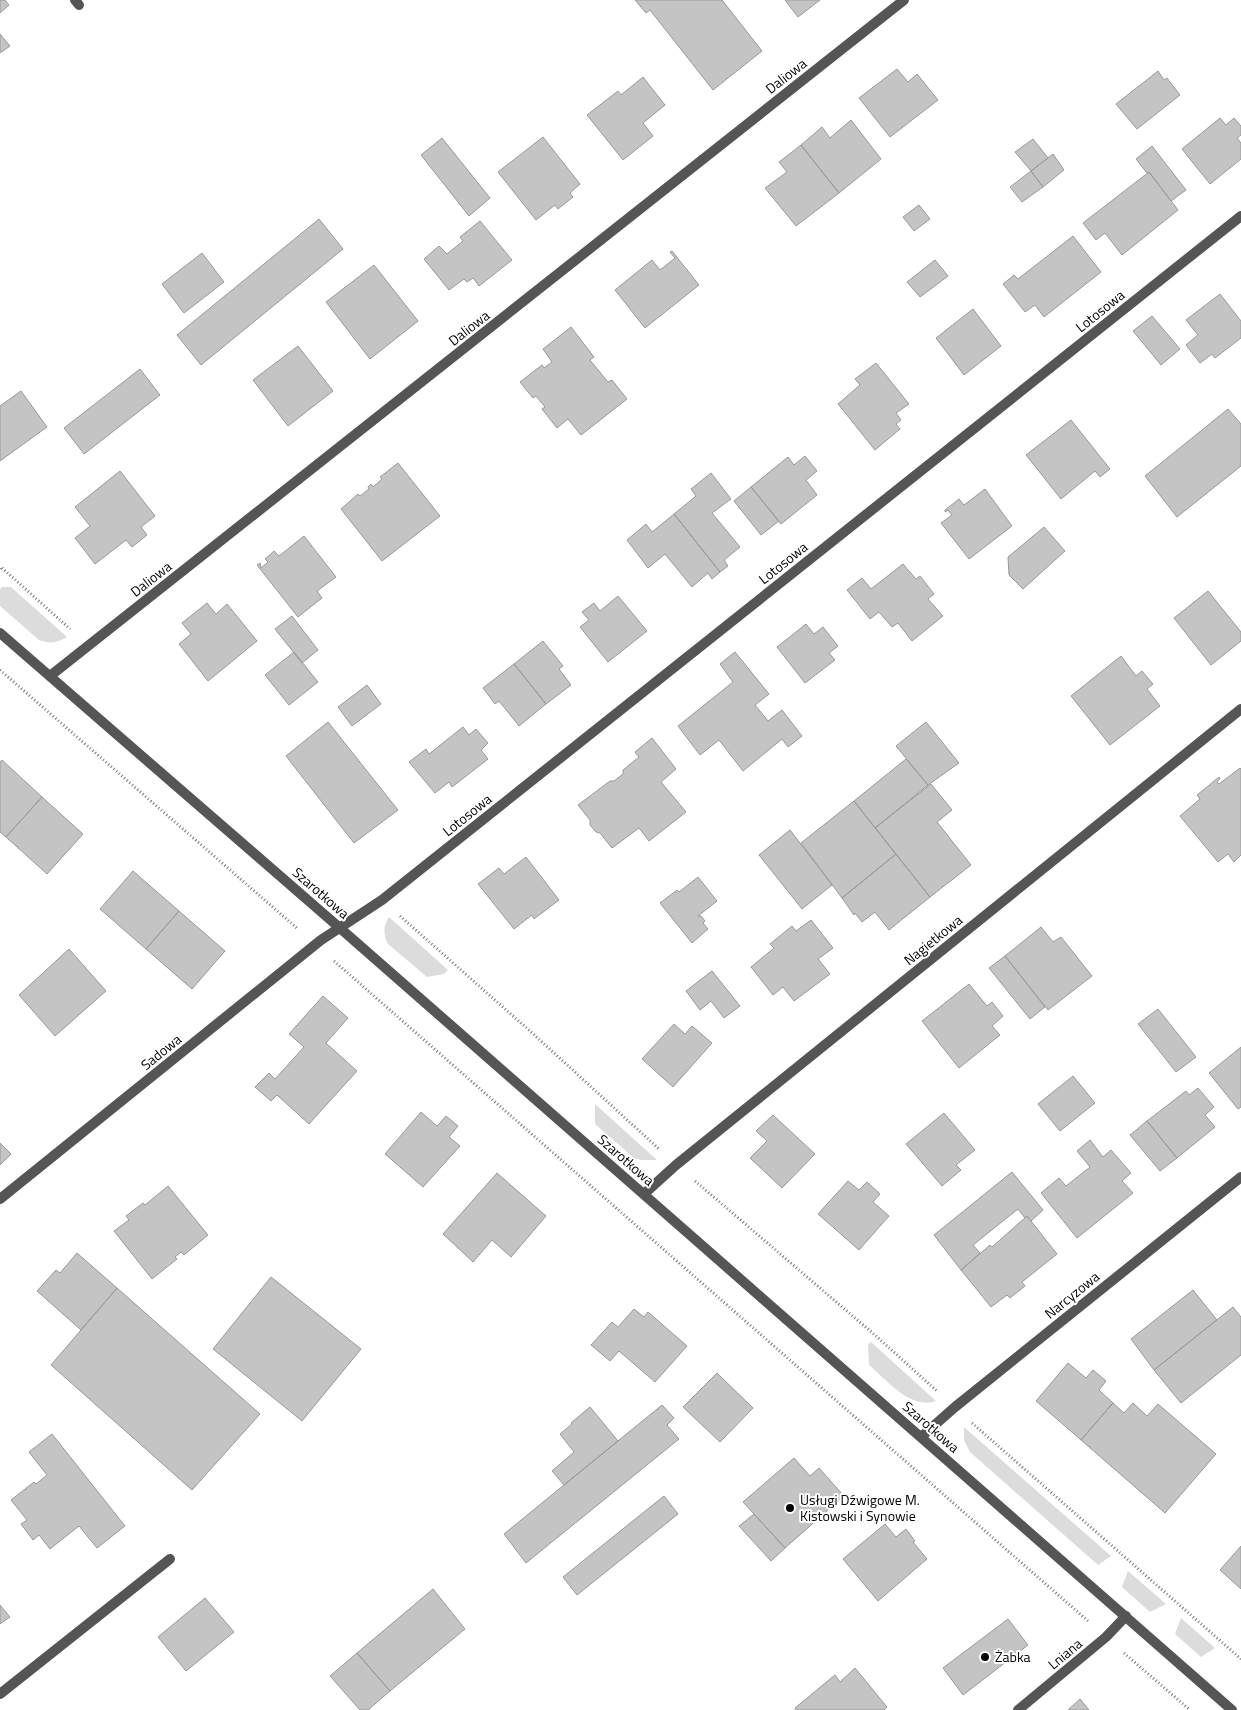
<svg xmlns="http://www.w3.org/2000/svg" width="1241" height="1710" font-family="'Titillium Web',sans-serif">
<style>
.green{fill:#dcdcdc}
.building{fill:#c4c4c4;stroke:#999}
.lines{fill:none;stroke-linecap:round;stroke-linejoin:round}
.path{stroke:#777;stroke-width:3;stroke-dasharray:1 2.5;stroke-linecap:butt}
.street{stroke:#555;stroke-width:10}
.poi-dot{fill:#000;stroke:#fff;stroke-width:2}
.labels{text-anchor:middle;stroke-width:4;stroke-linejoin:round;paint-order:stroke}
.street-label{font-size:14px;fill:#000;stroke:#fff}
.poi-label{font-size:14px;fill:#000;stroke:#fff;text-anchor:start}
</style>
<rect width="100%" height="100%" fill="#fff"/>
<path class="green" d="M2,587H11L67,637C57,643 50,644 39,640L0,606V589Z
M389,917L448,970L444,974L427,977L388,944C383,934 383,926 389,917Z
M595,1104L657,1160H641L634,1158L595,1124Z
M871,1342L936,1401C910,1410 887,1380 869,1365L868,1345Z
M964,1427L1111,1556L1098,1565L970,1452L964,1440Z
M1128,1571L1166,1604L1150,1612L1122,1587Z
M1181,1618L1215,1648L1201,1657L1175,1634Z"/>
<path class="building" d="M0,0H5L9,5L0,13Z
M635,0H722L762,51L713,90L650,10L646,13Z
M785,0H820L798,17Z
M0,34L10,46L0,53Z
M897,69L908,82L917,74L938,100L890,137L859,98Z
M1158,71L1164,80L1167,78L1180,95L1137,129L1116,104Z
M643,77L665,105L643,123L653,136L623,160L587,115L618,91L621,95Z
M1220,118L1226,125L1234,118L1241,126V135L1237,138L1241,143V159L1210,184L1182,149Z
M851,120L881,159L839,193L801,145L822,127L830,138Z
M543,137L580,184L570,193L573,197L558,209L555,205L536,220L498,172Z
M442,138L490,198L469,216L421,155Z
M1033,139L1048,158L1031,171L1015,152Z
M801,145L839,193L796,226L765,188L787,172L779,162Z
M1152,146L1186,190L1171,201L1149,172L1147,173L1136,159Z
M1053,154L1064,170L1043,187L1031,171Z
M1031,171L1043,187L1022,202L1010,187Z
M1149,172L1178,210L1122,255L1105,233L1096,240L1083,223Z
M919,205L930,219L914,231L903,217Z
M319,219L343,249L201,365L177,335Z
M480,221L512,260L479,286L473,278L467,282L464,279L449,290L424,259L439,246L447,254L463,241L460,237Z
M1073,236L1101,272L1044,317L1035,305L1025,312L1003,284L1014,275L1018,279Z
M672,251L699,285L645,328L615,290L652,260L660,270L675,258L670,252Z
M202,253L224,282L184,313L162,284Z
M935,260L948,276L920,297L907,282Z
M374,265L418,321L370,359L326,302Z
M1220,294L1241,321V338L1215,358L1212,354L1200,363L1186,345L1198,335L1186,320Z
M973,309L1001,346L964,375L936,338Z
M1152,316L1180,349L1161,365L1133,331Z
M571,327L594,357L590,360L608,382L612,380L627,399L581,435L568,419L557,428L542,409L545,407L536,396L533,398L520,382L542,365L544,368L552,362L543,349Z
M298,346L333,391L288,426L253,380Z
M876,363L909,404L896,413L901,420L896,424L900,429L875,450L838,404L860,385L855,379Z
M140,369L160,395L84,454L64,428Z
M21,391L47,427L0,461V406Z
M1228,409L1241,424V466L1177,517L1145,476Z
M1071,420L1110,469L1100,477L1095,471L1061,499L1026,455Z
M805,456L817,471L806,480L817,495L781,524L751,487L788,457L794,465Z
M398,463L440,516L382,561L341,509L358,494L360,496L369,489L368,487L371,484L373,487L382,479L380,477Z
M120,471L155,516L141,527L147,535L132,547L126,540L95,564L75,538L90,526L75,507Z
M711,473L731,499L712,513L740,547L724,560L728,566L720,572L674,514L696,496L691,489Z
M751,487L779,521L761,535L734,501Z
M985,489L1012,526L969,559L941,523L952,515L948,510L945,512V510L959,499L964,505Z
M674,514L720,572L712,579L708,573L692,587L665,554L648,568L627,540L646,524L652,532Z
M1044,527L1065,551L1023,589L1009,575L1008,557Z
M304,536L336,577L317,591L322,598L298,617L257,565L260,563L261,568L268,562L265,559L274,551L279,556Z
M903,564L916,579L920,576L934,594L928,599L943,616L912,641L898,623L892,627L879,612L870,619L847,590L862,578L871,589Z
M1208,591L1241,632V641L1211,665L1174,618Z
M618,596L647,631L608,662L580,627L589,620L582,612L594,603L600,611Z
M207,603L216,614L227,604L257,641L208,681L179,644L191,634L182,623Z
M292,616L318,650L302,663L275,629Z
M806,624L814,634L823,627L838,646L829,653L835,660L805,683L777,647Z
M543,641L563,666L559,669L571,685L546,704L514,664Z
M294,652L318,682L289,705L265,675Z
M735,652L769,694L755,705L768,721L782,710L802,736L788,747L782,739L743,771L719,740L700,755L678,726L733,682L720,664Z
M1121,656L1136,676L1142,671L1153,684L1147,689L1160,706L1110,745L1071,696Z
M514,664L546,704L519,726L499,701L495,704L483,688Z
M367,685L381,704L352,726L338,707Z
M328,722L398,810L354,843L286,756Z
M926,722L959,763L928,785L896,746Z
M463,727L469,735L476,729L488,743L481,750L488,759L452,787L449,782L435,793L409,762L426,749L429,754Z
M652,738L676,769L661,782L686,812L649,841L639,828L612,848L600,833L596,832L590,825V820L578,805L610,781H614L623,774V770L639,757L635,752Z
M906,759L928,785L875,828L854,801Z
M2,760L42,797L6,837L0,832V762Z
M1240,768L1241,769V855L1234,862L1228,854L1218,862L1180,816L1200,799L1197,795L1219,777L1220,779L1217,782L1219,784Z
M931,784L952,810L937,822L971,865L930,897L875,828Z
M42,797L83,834L47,874L6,837Z
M854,801L896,854L842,898L801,843Z
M790,830L832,885L802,909L759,855Z
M896,854L930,897L889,930L875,912L862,922L855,913L854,915L842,898Z
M526,857L559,900L534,919L532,915L514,929L478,884L499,868L504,874Z
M133,871L179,911L146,949L100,909Z
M698,877L717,901L698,916H701L705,921L703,923L708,929L692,943L660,903L677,890L679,892Z
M179,911L225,951L192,989L146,949Z
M811,920L833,948L818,959L830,974L794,1001L783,987L773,995L751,967L774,948L770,944L792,926L796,931Z
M1041,927L1053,942L1061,937L1092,976L1048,1010L1005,956Z
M69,949L106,991L55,1036L19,995Z
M1005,956L1045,1007L1030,1019L989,968Z
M712,971L740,1006L724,1018L711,1001L700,1010L686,991Z
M969,984L987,1006L992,1002L1003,1016L992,1026L1000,1035L959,1068L922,1021Z
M323,996L348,1018L326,1043L357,1071L309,1124L277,1095L271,1101L255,1087L269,1073L275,1079L304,1047L289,1034Z
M1158,1009L1196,1057L1176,1072L1138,1024Z
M674,1024L685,1034L692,1026L712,1043L673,1087L642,1059Z
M1241,1047V1107L1238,1109L1209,1073Z
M1073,1076L1095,1103L1060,1131L1038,1104Z
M1198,1088L1214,1107L1205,1115L1215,1127L1177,1158L1147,1121L1186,1091L1189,1095Z
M421,1112L437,1126L446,1116L458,1126L449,1137L460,1146L423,1187L385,1154Z
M944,1113L975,1150L956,1165L961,1170L942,1186L906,1144Z
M773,1115L815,1154L782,1188L750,1158L767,1141L756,1131Z
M1147,1121L1177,1158L1160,1171L1130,1135Z
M1090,1140L1103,1157L1111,1150L1131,1173L1122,1181L1133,1193L1077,1238L1041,1193L1059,1178L1066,1186L1090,1167L1077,1151Z
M0,1143L11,1154L0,1165Z
M1012,1172L1043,1210L1031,1221L1027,1216L1025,1218L1018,1209L973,1245L980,1253L961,1270L934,1235Z
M497,1173L546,1216L511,1257L492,1240L473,1262L443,1234Z
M848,1181L859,1190L867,1182L880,1194L873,1202L889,1216L859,1250L818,1214Z
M168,1186L208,1235L184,1255L181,1252L175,1257L177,1259L152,1279L114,1231L129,1220L126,1216L143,1203L145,1205Z
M1027,1216L1057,1254L1022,1282L1025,1286L1010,1298L1007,1295L991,1307L961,1270L990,1245L992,1247Z
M77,1253L117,1288L81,1330L37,1291L56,1270L60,1273Z
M271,1277L361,1349L302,1421L213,1349Z
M117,1288L260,1414L192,1490L51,1365Z
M1193,1290L1217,1320L1154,1370L1131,1339Z
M1233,1307L1241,1317V1355L1181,1403L1154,1370Z
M634,1309L644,1317L648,1312L687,1346L655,1382L619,1351L610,1361L591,1345L612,1322L618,1327Z
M1068,1363L1086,1378L1093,1370L1106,1381L1099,1390L1113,1403L1081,1440L1036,1401Z
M717,1373L753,1408L720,1442L683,1407Z
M1113,1403L1124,1413L1133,1403L1147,1416L1158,1404L1216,1454L1165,1513L1081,1440Z
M662,1405L674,1418L667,1425L679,1439L526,1563L504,1534Z
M590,1407L618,1441L564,1485L552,1471L574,1452L560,1434L572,1424L571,1423Z
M52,1434L125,1526L97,1548L79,1526L50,1549L39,1535L33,1540L21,1524L27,1520L11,1500L34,1482L36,1484L47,1475L29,1452Z
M794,1458L810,1476L819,1468L844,1496L785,1548L743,1502Z
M664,1496L678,1514L577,1595L563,1577Z
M754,1514L785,1548L771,1561L739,1526Z
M885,1524L896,1537L906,1529L915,1541L913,1542L927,1559L878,1601L843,1559Z
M1241,1546V1589L1220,1570Z
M433,1589L465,1629L390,1691L357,1653Z
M205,1598L234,1632L186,1671L158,1637Z
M0,1605L10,1617L0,1624Z
M1008,1619L1028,1645L963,1695L943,1668Z
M357,1653L390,1691L368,1710H360L330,1676Z
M855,1668L887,1707L884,1710H796L795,1708L835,1675L840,1682Z
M1080,1699L1089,1710H1068Z"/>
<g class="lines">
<path class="path" d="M0,569L1,567L70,629
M0,670L298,929
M400,916L530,1031L659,1149
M334,961L1088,1621
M695,1181L876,1336L938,1392
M972,1423L1241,1659
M1124,1653L1190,1710"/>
<path class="street" d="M75,0L79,5
M0,633L341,929L1232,1710
M50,676L904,0
M644,1194L676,1165L1241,709
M0,1199L321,940L382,900L1241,216
M921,1437L955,1407L1241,1177
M0,1694L170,1559
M1018,1710L1106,1637L1126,1616"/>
</g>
<g class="poi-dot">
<circle cx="790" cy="1508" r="5"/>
<circle cx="985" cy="1657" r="5"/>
</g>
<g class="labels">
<g class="street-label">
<text transform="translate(786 76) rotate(-38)" y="5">Daliowa</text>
<text transform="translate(1100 311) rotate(-39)" y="5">Lotosowa</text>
<text transform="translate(469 328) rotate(-38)" y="5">Daliowa</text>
<text transform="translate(783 563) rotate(-39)" y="5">Lotosowa</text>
<text transform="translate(151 579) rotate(-38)" y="5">Daliowa</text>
<text transform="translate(467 815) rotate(-39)" y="5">Lotosowa</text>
<text transform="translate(321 893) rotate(41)" y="5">Szarotkowa</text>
<text transform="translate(933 940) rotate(-39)" y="5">Nagietkowa</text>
<text transform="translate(161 1052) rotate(-39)" y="5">Sadowa</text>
<text transform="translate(626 1160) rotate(41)" y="5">Szarotkowa</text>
<text transform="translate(1072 1295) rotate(-39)" y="5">Narcyzowa</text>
<text transform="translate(931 1427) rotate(41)" y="5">Szarotkowa</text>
<text transform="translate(1065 1654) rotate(-40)" y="5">Lniana</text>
</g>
<g class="poi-label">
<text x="800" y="1505">Usługi Dźwigowe M.<tspan x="800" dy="16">Kistowski i Synowie</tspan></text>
<text x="995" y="1662">Żabka</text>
</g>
</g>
</svg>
